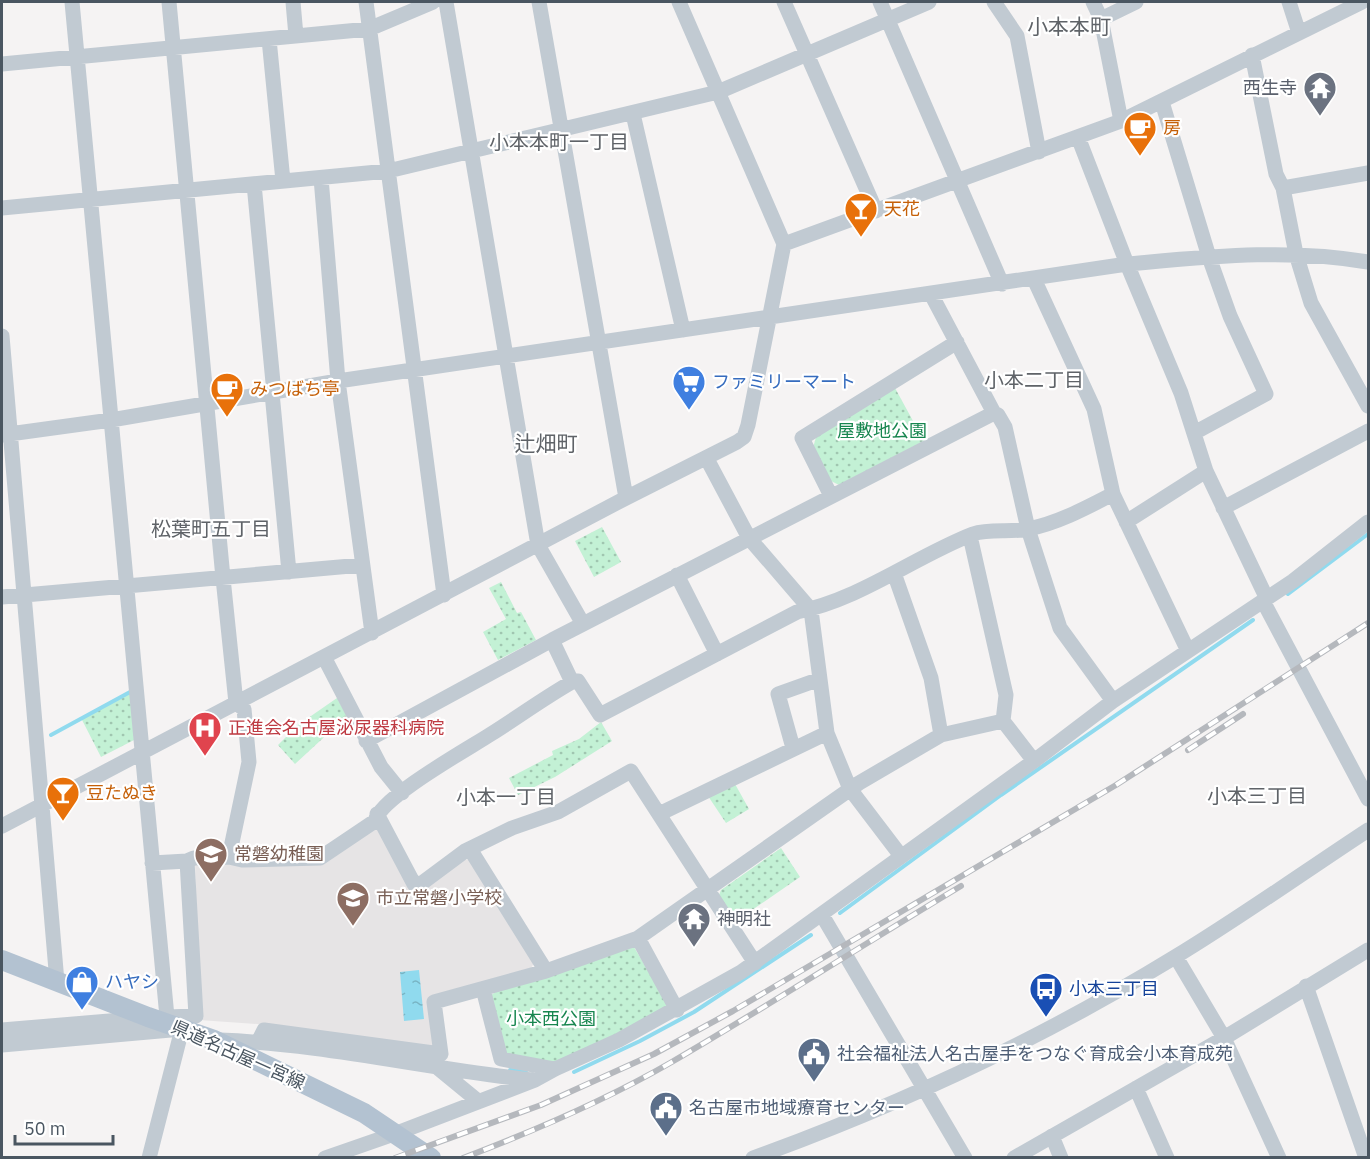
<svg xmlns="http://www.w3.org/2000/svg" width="1370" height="1159" font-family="'IBM Plex Sans','Noto Sans JP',sans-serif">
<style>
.education{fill:#e6e4e5}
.green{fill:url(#green-dots)}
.water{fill:url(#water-ripples)}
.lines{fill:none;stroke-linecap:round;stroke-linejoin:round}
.stream{stroke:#90daee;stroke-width:4}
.minor{stroke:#c1cad2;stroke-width:15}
.major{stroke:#b3c2d1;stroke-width:20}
.rail-casing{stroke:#b5b8bd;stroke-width:6}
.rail{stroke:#fff;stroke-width:4;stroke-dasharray:11;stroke-linecap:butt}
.labels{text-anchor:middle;stroke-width:4.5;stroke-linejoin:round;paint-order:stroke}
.worship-label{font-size:18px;fill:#5b616d;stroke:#fff;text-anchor:end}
.food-label{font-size:18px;fill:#c56008;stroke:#fff;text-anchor:start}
.shop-label{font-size:18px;fill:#366cbe;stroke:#fff;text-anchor:start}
.park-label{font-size:18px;fill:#17864f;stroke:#fff}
.health-label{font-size:18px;fill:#be3a42;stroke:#fff;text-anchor:start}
.education-label{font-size:18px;fill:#785e54;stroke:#fff;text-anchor:start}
.transit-label{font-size:18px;fill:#164399;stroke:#fff;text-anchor:start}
.service-label{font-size:18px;fill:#4e5e75;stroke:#fff;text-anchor:start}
.street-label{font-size:18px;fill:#4a5661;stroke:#fff}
.neighbourhood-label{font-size:20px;fill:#5f6368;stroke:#fff}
.quarter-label{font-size:21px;fill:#5f6368;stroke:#fff}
</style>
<defs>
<pattern id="green-dots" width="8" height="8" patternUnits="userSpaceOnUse" patternTransform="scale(1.5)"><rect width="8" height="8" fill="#c3f1d5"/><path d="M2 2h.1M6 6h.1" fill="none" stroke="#a0c6b0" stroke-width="1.8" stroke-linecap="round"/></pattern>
<pattern id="water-ripples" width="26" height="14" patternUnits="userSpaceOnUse" patternTransform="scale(1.5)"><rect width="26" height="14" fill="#90daee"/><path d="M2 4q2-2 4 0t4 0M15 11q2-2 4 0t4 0" fill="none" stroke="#78b4c4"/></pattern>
</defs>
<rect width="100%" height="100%" fill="#f5f3f3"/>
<path class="education" d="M379,827L411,887L420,892L461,861L469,859L534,963L531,968L429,997L437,1048L270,1025L199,1020L195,861L319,862Z"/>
<path class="green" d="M895,388L924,441L839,485L831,481L813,448L816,437Z
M602,527L621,562L594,577L575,541Z
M501,582L517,613L521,612L536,640L498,660L483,632L506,619L489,588Z
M130,692L134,740L101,757L81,718Z
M337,698L347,716L295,764L278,745L298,725Z
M601,722L612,741L555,777L518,795L509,778L553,755L552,751L579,739Z
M735,784L749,809L726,823L708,796Z
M781,848L800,877L736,921L719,895L721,890Z
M634,947L668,1005L663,1014L555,1062L504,1054L491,995L499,990Z"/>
<path class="water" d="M419,970L424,1019L404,1021L400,972Z"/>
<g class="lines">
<path class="stream" d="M1288,594L1368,534
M51,735L130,692
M840,913L1001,795L1253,620
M510,1070L526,1071
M574,1072L640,1041L694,1012L811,935"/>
<path class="minor" d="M72,2L167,1017L165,1023
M169,2L223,578L236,703L244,709L249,762L229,857
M293,2L296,36
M366,2L444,595
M446,2L538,545L583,624
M539,2L626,498
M679,2L784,244
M784,2L876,211
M880,2L1002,284
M994,2L1017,36L1039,152
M1093,2L1101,19L1121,121
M1289,2L1299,33
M1101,19L1136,2
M269,39L283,181
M1252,55L1276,174L1283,188L1296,254L1311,303L1368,406
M2,64L369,29L433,2
M1162,102L1209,257L1230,316L1266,394L1194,433
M633,114L683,330
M1078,137L1127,264L1181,393L1206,471L1267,599
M321,178L338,381L372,633
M254,184L274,393
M1283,188L1368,173
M2,208L388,171L718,92L929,2
M1034,279L1094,409L1113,494L1188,651
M931,294L994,413L998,415L1005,427L1028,529L1060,628L1113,701
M2,336L57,982
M272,393L289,572
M2,435L111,420L338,381L1127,264C1207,257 1289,248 1368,262
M831,496L802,438L957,342
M1223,508L1368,431
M1126,522L1206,471
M970,536L1006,695L1003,721L1034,761
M894,573L931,678L941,735
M677,575L717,654
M2,597L362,565
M1263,601L1368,799
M552,640L572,682L578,681L600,715L797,612C861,599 914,557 973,534C990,528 1011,533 1028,529C1058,523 1086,508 1113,494
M324,657L381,767L402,793
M827,733L850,789L901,856
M366,741L552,640L994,413
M793,748L778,694L820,679
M377,814L414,884L422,883L465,851L512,828L558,812L631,771L755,963
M659,814L827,733L811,610L749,538L707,459
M2,826L626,498L737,442L744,437L748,425L784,244L1121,121L1362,2
M152,863L187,861L194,858L229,857L242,860L320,858L375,821C381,797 468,749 491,734C518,717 544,698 572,682
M822,915L965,1158
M638,938L677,1010
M1176,957L1224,1038L1279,1158
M546,971L638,938L859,783L941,735L1003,721
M1306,986L1366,1158
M483,989L501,1059L555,1069
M167,1017L196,1016L187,861
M2,1030L145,1018
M220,1040C325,1044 428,1069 532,1080
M258,1042L264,1030L441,1054L434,1002L546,971L470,849
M2,1045L182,1029L149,1158
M439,1069L478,1101
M1136,1088L1167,1158
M1052,1136L1061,1158
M325,1158L397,1133L535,1080L555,1069L619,1040L741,972L1034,761L1113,701L1293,581L1368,522
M753,1158C899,1105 1043,1038 1175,957C1241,917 1304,872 1368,830
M1014,1158L1224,1038L1368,950"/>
<path class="major" d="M2,960L148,1017L214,1040L364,1113L431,1158"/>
<g class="rail-casing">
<path id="rail" d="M1188,750L1243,714
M395,1158L541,1105L654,1054L733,1011L1116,785L1368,623
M463,1158C534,1131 604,1101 670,1063C768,1006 864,944 961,886"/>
</g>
<use href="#rail" class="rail"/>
</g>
<defs>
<g id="temple-pin" transform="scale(1.725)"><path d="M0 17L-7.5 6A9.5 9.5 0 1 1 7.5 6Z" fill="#6b7280" stroke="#fff"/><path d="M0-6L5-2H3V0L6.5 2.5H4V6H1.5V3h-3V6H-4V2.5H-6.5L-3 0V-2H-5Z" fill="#fff"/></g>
<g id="cafe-pin" transform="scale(1.725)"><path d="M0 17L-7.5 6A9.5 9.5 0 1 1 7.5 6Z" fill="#e8710a" stroke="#fff"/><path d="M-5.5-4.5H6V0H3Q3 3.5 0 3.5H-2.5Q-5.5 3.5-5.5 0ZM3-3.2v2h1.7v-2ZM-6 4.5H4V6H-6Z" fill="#fff"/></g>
<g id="bar-pin" transform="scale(1.725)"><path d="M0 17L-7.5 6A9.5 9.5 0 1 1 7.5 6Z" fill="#e8710a" stroke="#fff"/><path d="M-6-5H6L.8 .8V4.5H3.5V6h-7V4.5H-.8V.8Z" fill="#fff"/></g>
<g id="supermarket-pin" transform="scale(1.725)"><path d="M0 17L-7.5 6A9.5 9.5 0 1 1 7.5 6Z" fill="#3f7fe0" stroke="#fff"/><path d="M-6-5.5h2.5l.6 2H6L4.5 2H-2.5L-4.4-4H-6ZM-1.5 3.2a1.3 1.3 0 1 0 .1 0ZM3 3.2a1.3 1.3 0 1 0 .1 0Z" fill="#fff"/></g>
<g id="hospital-pin" transform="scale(1.725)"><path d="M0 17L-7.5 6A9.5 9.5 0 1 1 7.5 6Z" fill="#e0444e" stroke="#fff"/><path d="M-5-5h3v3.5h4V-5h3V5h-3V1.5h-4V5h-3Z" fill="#fff"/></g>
<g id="school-pin" transform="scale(1.725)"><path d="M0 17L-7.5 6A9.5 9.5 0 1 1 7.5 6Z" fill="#8d6e63" stroke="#fff"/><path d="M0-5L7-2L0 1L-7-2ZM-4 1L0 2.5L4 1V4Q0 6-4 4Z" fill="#fff"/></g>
<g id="shop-pin" transform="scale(1.725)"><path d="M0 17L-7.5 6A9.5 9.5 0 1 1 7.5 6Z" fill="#3f7fe0" stroke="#fff"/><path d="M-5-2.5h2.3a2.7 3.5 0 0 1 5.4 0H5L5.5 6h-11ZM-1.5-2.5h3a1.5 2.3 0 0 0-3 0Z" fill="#fff"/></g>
<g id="bus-pin" transform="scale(1.725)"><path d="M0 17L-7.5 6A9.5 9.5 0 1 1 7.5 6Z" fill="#1a4fb4" stroke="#fff"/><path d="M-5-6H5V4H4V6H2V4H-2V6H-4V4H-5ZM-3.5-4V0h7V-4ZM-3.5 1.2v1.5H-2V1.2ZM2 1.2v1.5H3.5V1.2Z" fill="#fff"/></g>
<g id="civic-pin" transform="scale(1.725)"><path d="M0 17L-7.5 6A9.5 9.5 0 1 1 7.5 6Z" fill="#5c6f8a" stroke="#fff"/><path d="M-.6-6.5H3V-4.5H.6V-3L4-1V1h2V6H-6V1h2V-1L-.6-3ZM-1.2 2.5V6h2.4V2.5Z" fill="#fff"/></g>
</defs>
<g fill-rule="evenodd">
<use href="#temple-pin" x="1320" y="88"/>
<use href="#cafe-pin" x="1140" y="128"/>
<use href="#bar-pin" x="861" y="209"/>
<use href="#supermarket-pin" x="689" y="382"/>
<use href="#cafe-pin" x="227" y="389"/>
<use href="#hospital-pin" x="205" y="728"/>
<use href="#bar-pin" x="63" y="793"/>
<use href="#school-pin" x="211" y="854"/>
<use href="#school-pin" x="353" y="898"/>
<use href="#temple-pin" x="694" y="919"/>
<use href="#shop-pin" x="82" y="982"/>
<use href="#bus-pin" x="1046" y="989"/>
<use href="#civic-pin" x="814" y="1054"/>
<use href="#civic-pin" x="666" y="1108"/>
</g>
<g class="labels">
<g class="worship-label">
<text x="1297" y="94">西生寺</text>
<text x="717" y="925" text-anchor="start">神明社</text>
</g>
<g class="food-label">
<text x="1163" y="134">房</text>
<text x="884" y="215">天花</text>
<text x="250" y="395">みつばち亭</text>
<text x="86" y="799">豆たぬき</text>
</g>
<g class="shop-label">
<text x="712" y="388">ファミリーマート</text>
<text x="105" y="988">ハヤシ</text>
</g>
<g class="park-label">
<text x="882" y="437">屋敷地公園</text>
<text x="551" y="1025">小本西公園</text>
</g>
<g class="health-label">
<text x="228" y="734">正進会名古屋泌尿器科病院</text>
</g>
<g class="education-label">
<text x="234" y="860">常磐幼稚園</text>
<text x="376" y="904">市立常磐小学校</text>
</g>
<g class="transit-label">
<text x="1069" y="995">小本三丁目</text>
</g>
<g class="service-label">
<text x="837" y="1060">社会福祉法人名古屋手をつなぐ育成会小本育成苑</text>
<text x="689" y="1114">名古屋市地域療育センター</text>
</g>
<g class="street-label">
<text transform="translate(238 1055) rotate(24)" y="6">県道名古屋一宮線</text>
</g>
<g class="neighbourhood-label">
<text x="559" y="149">小本本町一丁目</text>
<text x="1034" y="387">小本二丁目</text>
<text x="211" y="536">松葉町五丁目</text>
<text x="1257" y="803">小本三丁目</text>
<text x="506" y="804">小本一丁目</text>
</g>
<g class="quarter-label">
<text x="1069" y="34">小本本町</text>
<text x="546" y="451">辻畑町</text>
</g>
</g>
<rect width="1370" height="1159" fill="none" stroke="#4a5661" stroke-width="6"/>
<path d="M15 1135v9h98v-9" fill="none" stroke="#4a5661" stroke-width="3"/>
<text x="24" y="1135" font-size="18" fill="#4a5661" stroke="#ffffff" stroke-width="4.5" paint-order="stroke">50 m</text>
</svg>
